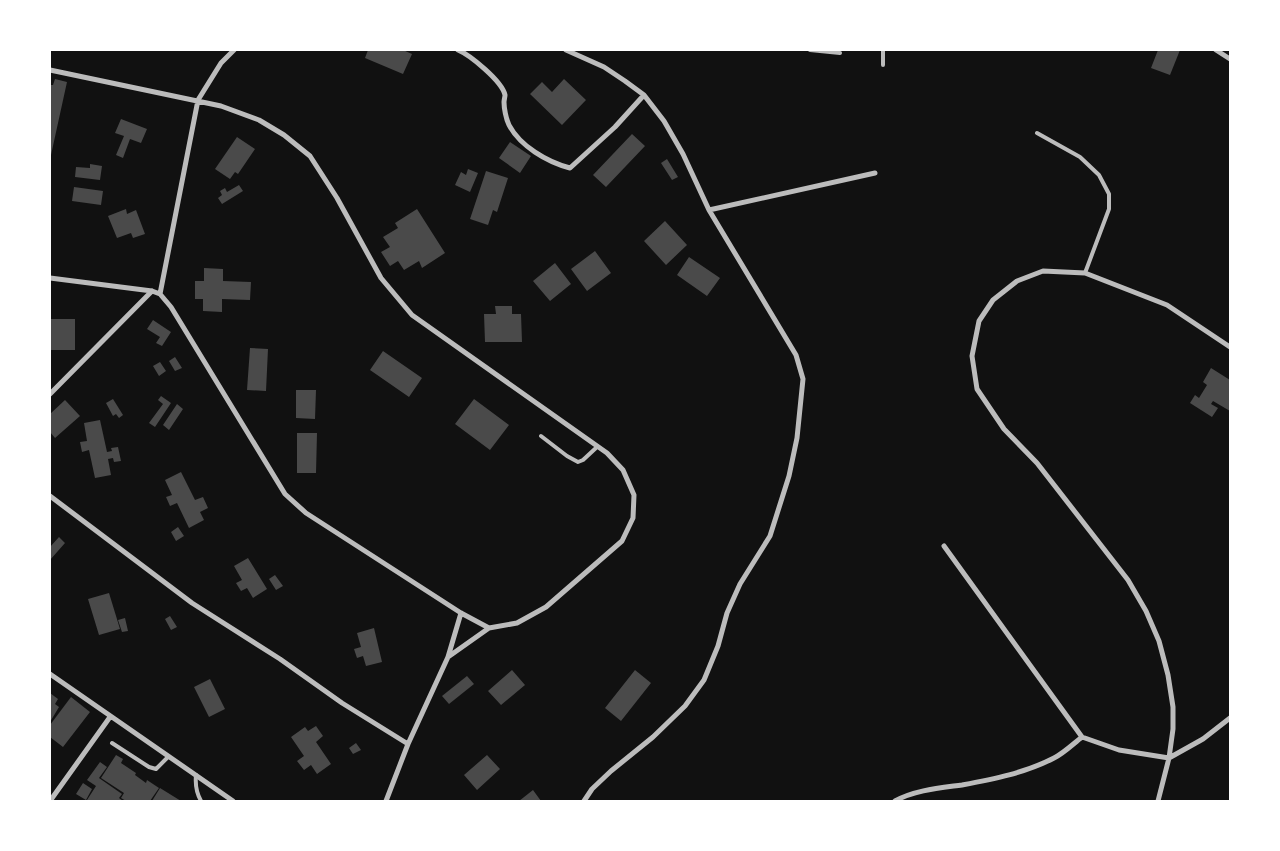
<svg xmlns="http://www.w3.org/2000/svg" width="1280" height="851" font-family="'Roboto Serif',serif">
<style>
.building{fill:#4a4a4a}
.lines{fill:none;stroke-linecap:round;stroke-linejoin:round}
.service{stroke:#bcbcbc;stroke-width:4}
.minor{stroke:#bcbcbc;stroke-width:5}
</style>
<rect width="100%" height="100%" fill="#111"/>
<path class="building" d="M368,50H403L412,54L403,74L365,58Z
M1158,50H1180L1170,75L1151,68Z
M55,79L67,82L51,155L50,85H53Z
M564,79L586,100L562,125L530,94L542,82L552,92Z
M121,119L147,129L141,143L130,139L123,158L116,155L124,136L115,133Z
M632,134L645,146L606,187L593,175Z
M237,137L255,149L238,174L235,172L230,179L215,169Z
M510,142L531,156L520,173L499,158Z
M667,159L678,177L672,180L661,163Z
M90,164L102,166L100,180L75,177L76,167L90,168Z
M468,169L478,173L470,192L455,185L461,172L466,175Z
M486,171L508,178L497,212L493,210L488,225L470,219Z
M239,185L243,191L222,204L218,198L222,195L220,191L225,188L227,192Z
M74,187L103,191L101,205L72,201Z
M126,209L127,214L136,210L145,234L133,238L131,233L117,238L108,216Z
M417,209L445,253L422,268L419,261L404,270L398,261L390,266L381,252L390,247L383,237L398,228L395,223Z
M665,221L687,245L666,265L644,241Z
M595,251L611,273L587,291L571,269Z
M689,257L720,278L707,296L677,275Z
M555,263L571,284L550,301L533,281Z
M204,268L223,269V281L251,282L250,300L222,299V312L203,311V299H195V281H204Z
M495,306H512V314H521L522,342H485L484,314H496Z
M50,319H75V350H50Z
M153,320L171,332L162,346L156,343L160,337L147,329Z
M250,348L268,349L266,391L247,390Z
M383,351L422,378L409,397L370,370Z
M175,357L182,368L175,371L169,361Z
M160,362L166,371L159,376L153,366Z
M1211,368L1230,380V411L1213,401L1211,404L1218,408L1212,417L1190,403L1195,395L1199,398L1207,385L1203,382Z
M296,390H316L315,419L296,418Z
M161,396L171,403L155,427L149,423L163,404L158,400Z
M113,399L123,415L119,418L116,414L113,416L106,403Z
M474,399L509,425L490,450L455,424Z
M65,400L80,416L55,438L50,432V414Z
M177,404L183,409L169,430L163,425Z
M100,420L107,452L112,451L111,448L118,447L121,461L114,462L113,458L108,459L111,475L95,478L89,450L82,452L80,442L87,441L84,423Z
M297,433H317L316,473H297Z
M181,472L195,500L203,497L208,508L200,512L204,520L189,528L177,503L170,506L166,497L172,495L165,480Z
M178,527L184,536L176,541L171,532Z
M59,537L65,543L50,560V547Z
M248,558L267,589L253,598L247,588L241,591L236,583L242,580L234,566Z
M275,575L283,586L276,590L269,579Z
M109,593L120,629L99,635L88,599Z
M170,616L177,627L171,630L165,619Z
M125,618L128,631L122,632L118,620Z
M374,628L382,662L366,666L363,656L357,658L354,649L361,647L357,633Z
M512,670L525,685L501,705L488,691Z
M635,670L651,683L621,721L605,708Z
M467,676L474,684L449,704L442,696Z
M210,679L225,709L209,717L194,687Z
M50,693L58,699L55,704L59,707L50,722Z
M71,697L90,712L63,747L50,737V725Z
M316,726L323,736L316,742L331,764L317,774L311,765L304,770L297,761L304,756L291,737L305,727L308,731Z
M356,743L361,750L353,754L349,748Z
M116,755L123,759L121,763L136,773L135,775L146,783L147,780L159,788L150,801H126L121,798L124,793L101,778Z
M487,755L500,769L477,790L464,775Z
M100,762L107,767L99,778L122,794L119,798L123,801L87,800L96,786L87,780Z
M83,783L92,789L86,800L76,794Z
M160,788L181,801H152Z
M533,790L541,801H519Z"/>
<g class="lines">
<path class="service" d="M810,50L840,53
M883,50V65
M1037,133L1080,157L1099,175L1109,194V209L1085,273
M541,436L567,456L578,462L583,460L597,447
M112,743L149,767L156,769L168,757
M196,775C195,785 196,792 201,801"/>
<path class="minor" d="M458,50C470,55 502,81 505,95C505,97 504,100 504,102C504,108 506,119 509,125C520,146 547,162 570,168L615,127L644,95
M566,50L604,67L625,81L644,95L664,121L683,154L709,210L796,355L803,379L797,438L789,476L770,536L740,584L727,613L718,646L704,680L685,706L653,737L611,771L592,789L584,801
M1216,50L1230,59
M50,70L221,106L259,120L284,135L310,156L337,198L381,278L412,315L607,453L623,470L634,495L633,518L622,541L546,607L517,623L489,628L448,657
M709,210L875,173
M50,278L152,291L160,294L171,307L285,494L306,513L461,613L489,628
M160,294L198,100L221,63L234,50
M50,394L152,291
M50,496L192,603L280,659L342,703L408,744
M944,546L1082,737L1119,750L1169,758L1203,739L1230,718
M50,674L233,801
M50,801L110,717
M386,801L408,744L448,657L461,613
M895,801C915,790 940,788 962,785C994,779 1025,773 1054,758C1064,753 1073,744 1082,737
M1158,801L1169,758L1173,729V707L1168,675L1159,641L1146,611L1128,580L1037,463L1004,429L977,389L972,356L979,321L993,300L1017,281L1043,271L1085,273L1167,305L1230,347"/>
</g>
<rect width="1280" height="851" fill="none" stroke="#ffffff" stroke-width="102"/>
</svg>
